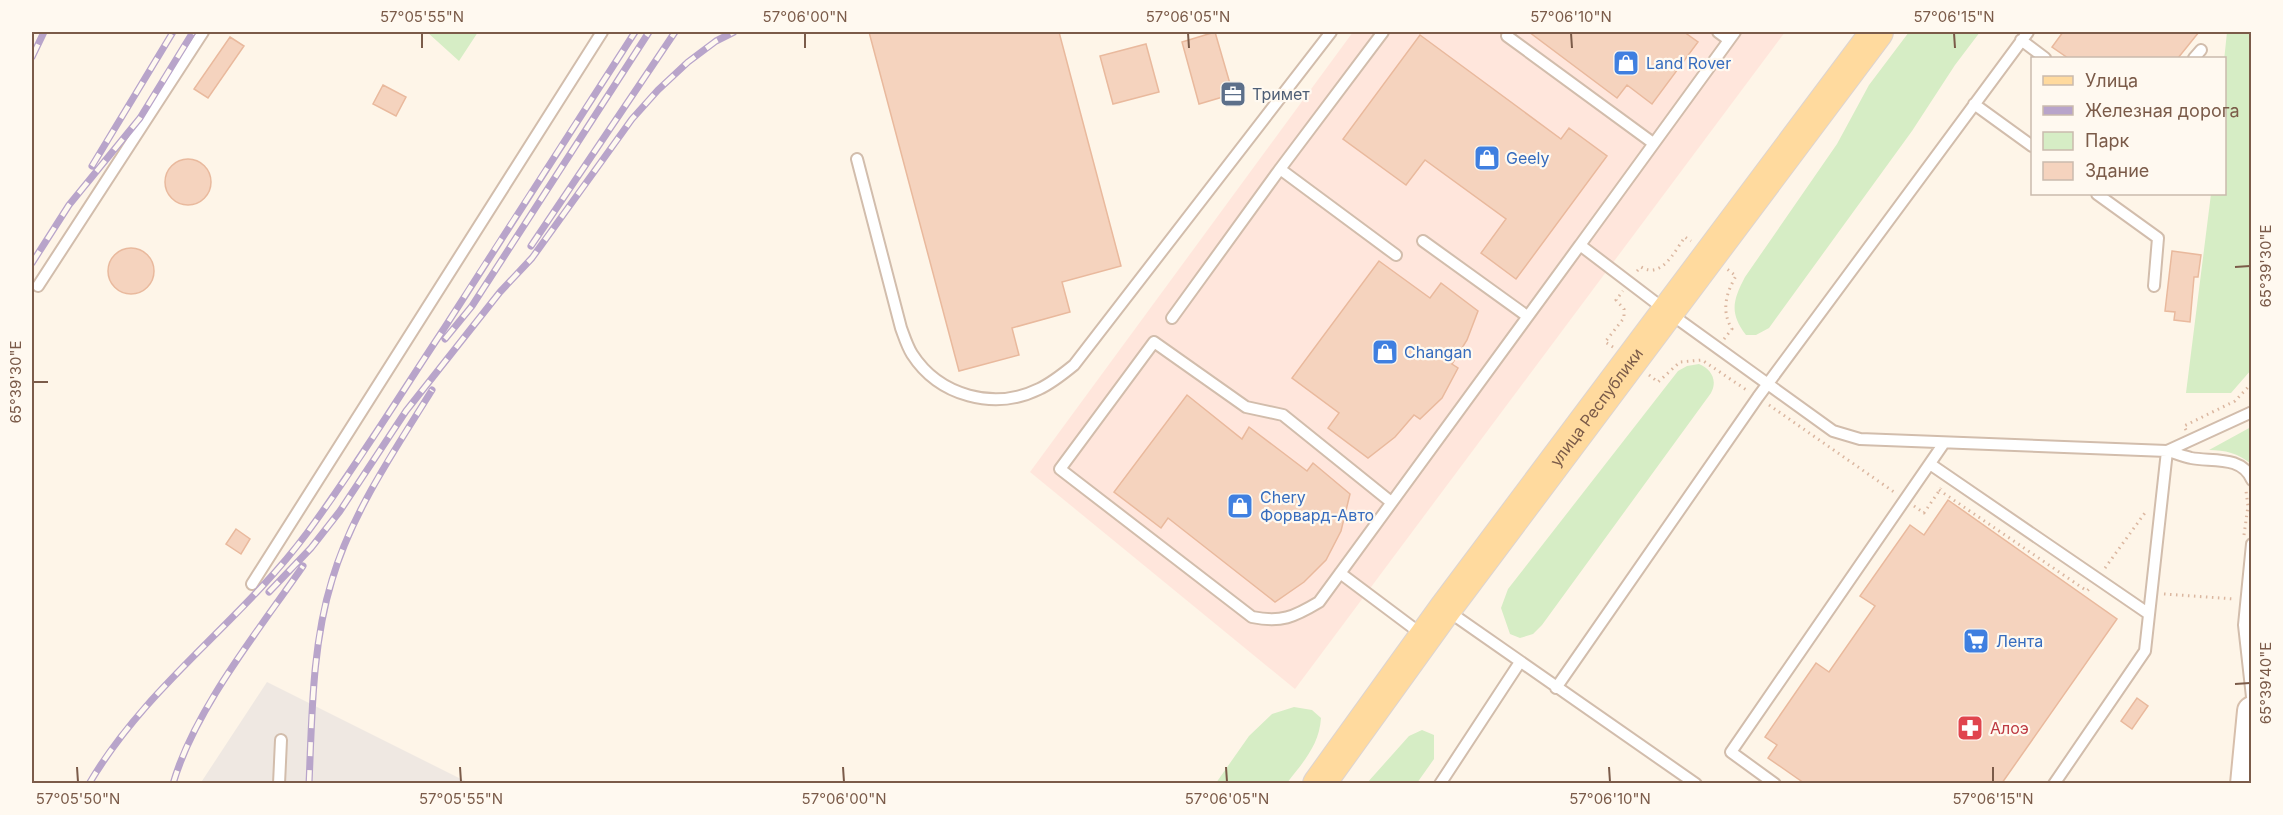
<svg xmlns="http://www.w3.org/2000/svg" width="2283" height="815" font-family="Inter,sans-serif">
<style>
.commercial{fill:#ffe6dc}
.industrial{fill:#efe8e2}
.green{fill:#d6edc5}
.building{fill:#f5d3be;stroke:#e9b99d;stroke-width:1.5}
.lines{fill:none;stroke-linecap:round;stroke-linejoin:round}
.service-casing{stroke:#d2bdac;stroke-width:14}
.secondary-casing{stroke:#d7bfac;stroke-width:32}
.primary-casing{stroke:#ddd4d0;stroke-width:34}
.path{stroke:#dbb7a0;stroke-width:3;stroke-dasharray:1.5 4.5;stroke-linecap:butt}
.service{stroke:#fff;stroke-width:10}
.secondary{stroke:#fff;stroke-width:28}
.primary{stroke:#ffda9e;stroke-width:32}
.rail-casing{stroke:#b8a4ca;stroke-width:7}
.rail{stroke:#fff9f0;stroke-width:4.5;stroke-dasharray:14;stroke-linecap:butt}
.ticks{fill:none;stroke:#7b5b49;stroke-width:2}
.labels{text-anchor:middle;stroke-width:4.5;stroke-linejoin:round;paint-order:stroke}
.shop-label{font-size:16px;fill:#366cbe;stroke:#fff9f0;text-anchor:start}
.service-label{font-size:16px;fill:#4e5e75;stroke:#fff9f0;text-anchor:start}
.street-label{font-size:16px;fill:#7b5b49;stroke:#fff9f0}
.health-label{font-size:16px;fill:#be3a42;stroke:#fff9f0;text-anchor:start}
.neatline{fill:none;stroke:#7b5b49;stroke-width:2}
.ticks-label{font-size:15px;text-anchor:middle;fill:#7b5b49}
</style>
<rect width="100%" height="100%" fill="#fef5e8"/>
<path class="commercial" d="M1353,32H1785L1295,689L1030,472Z"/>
<path class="industrial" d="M267,682L469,783L200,784Z"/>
<path class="green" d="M427,32H478L459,61Z
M1909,32H1980L1955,65L1912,131L1769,328L1756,335H1746C1729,313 1733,300 1745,277L1837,144L1869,85Z
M2227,32H2251V370L2231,393H2186L2211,194H2224V61Z
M1699,364C1711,369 1718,380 1711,393L1542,625L1533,634L1520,638L1510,634L1501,608L1508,589L1678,371L1687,366Z
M2251,427V464C2238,453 2225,450 2209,450Z
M1294,707L1312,710L1321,718C1319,746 1303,762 1287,783H1216L1249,736L1272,714Z
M1422,730L1434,735V759L1417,783H1367L1409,736Z"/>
<path class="building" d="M869,32H1059L1121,266L1062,282L1070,312L1012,328L1019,355L959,371Z
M1215,32L1233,94L1199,104L1182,42Z
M1529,32H1684L1698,42L1652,104L1627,85L1617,98Z
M2063,32H2199L2178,58H2068L2052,47Z
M1420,35L1561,139L1569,128L1607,156L1516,279L1481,253L1506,219L1425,160L1406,185L1343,139Z
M230,37L244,46L208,98L194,89Z
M1146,44L1159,92L1113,104L1100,56Z
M383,85L406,97L396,116L373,104Z
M165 182a23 23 0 1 1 46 0a23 23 0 1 1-46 0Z
M108 271a23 23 0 1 1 46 0a23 23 0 1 1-46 0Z
M2172,251L2201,255L2198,277H2194L2190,322L2174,320L2175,312L2165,311Z
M1379,261L1430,298L1441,283L1478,311L1467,340L1452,364L1458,368L1442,398L1420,419L1414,415L1395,437L1368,458L1328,428L1339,413L1292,378Z
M1187,395L1242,439L1249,427L1307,471L1313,463L1350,494L1341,531L1326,560L1304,582L1275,602L1168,518L1161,528L1114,492Z
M1948,500L2117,619L2002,783H1804L1768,758L1777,745L1765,737L1816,663L1829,672L1875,606L1860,596L1910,525L1924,535Z
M236,529L250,539L241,554L226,544Z
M2137,698L2148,706L2132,729L2121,721Z"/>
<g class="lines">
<g class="service-casing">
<path id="service" d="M1718,32L1729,40
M1735,32L1580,245L1668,312L1833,431L1860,439L2167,451L2252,412
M1507,36L1653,143
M2021,40L2045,58
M2194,58L2201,50
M1974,104L2032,146
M857,159L901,328C904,336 907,346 912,354C939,396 994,411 1039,389C1052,383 1063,374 1074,365L1331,32
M1280,169L1396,255
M2097,194L2158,238L2154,286
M1423,241L1527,316
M38,286L203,32
M1172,318L1280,169L1383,32
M1930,464L2149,614
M1391,502L1283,415L1246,407L1154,342L1060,469L1252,617C1281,623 1294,617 1319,602L1580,245
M2252,544L2244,625L2252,697
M1340,573L1424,636
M252,584L602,32
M1448,611L1696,784
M1556,688L1758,397L2028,32
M279,784L281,740
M1440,784L1520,662
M1775,784L1731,752L1944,443
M2054,784L2145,651L2167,451C2175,453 2183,456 2191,458C2211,462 2242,455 2252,480"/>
</g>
<g class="secondary-casing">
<path id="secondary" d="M2245,784L2252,711"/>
</g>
<g class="primary-casing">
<g id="primary">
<path id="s1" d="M1319,784L1445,609L1877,32"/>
</g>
</g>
<path class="path" d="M1637,271L1641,267C1662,279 1674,252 1685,237L1691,241
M1724,339L1732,329C1721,311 1726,293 1736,276L1727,269
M1613,347L1605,342L1624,318V309L1616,300L1623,291
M1649,375L1658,382L1680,362L1702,360L1748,391
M1769,405L1894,492
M2186,430L2184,426L2235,401L2252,383
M1939,490L2087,591L2090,588
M1914,506L1924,513L1941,488
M2244,535L2248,506L2246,491
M2105,568L2147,510
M2164,594L2235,599"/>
<use href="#service" class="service"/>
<use href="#secondary" class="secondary"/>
<use href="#primary" class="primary"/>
<g class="rail-casing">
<path id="rail" d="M32,57L44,32
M92,166L173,32
M531,246L675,32
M32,263L69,205L140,118L193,32
M445,339L472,306L649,32
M269,592L311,548L340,511L406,411L500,292L532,258L632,119L658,90L688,62L716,41L734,32
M89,784C146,686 241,622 307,533C355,468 400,395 445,327C508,228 572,130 635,32
M173,784C194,710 259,630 303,566
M309,784C312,716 312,645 332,580C352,512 395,450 432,390"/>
</g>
<use href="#rail" class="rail"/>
</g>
<path class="ticks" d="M422,33V48M805,33V48M1188,33L1189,48M1571,33L1572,48M1954,33L1955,48M2235,267L2250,266M33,382H48M2235,684L2250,683M77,767L78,782M460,767L461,782M843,767L844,782M1226,767L1227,782M1609,767L1610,782M1993,767V782"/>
<defs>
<g id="shop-square" transform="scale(1.35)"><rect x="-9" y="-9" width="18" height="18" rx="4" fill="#3f7fe0" stroke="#fff9f0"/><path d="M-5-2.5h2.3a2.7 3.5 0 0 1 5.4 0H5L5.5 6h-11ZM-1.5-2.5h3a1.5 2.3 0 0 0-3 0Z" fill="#fff"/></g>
<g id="office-square" transform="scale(1.35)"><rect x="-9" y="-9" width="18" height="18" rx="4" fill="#5c6f8a" stroke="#fff9f0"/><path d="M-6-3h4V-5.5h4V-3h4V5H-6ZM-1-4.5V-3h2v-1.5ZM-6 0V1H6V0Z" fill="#fff"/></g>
<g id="supermarket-square" transform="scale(1.35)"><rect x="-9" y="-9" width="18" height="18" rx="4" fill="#3f7fe0" stroke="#fff9f0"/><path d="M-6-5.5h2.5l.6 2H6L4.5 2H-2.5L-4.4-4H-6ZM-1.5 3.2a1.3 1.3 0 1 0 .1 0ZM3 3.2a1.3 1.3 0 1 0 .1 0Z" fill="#fff"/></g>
<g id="pharmacy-square" transform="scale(1.35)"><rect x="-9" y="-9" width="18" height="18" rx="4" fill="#e0444e" stroke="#fff9f0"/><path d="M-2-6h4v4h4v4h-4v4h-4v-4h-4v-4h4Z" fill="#fff"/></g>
</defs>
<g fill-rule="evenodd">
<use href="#shop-square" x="1626" y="63"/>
<use href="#office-square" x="1233" y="94"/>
<use href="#shop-square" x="1487" y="158"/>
<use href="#shop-square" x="1385" y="352"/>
<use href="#shop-square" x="1240" y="506"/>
<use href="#supermarket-square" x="1976" y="641"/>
<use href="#pharmacy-square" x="1970" y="728"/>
</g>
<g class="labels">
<g class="shop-label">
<text x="1646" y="69">Land Rover</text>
<text x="1506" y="164">Geely</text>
<text x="1404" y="358">Changan</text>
<text x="1260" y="503">Chery<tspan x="1260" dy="18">Форвард-Авто</tspan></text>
<text x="1996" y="647">Лента</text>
</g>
<g class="service-label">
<text x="1252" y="100">Тримет</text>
</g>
<g class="street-label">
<text dy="6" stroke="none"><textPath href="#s1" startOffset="468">улица Республики</textPath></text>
</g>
<g class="health-label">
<text x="1990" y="734">Алоэ</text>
</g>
</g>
<rect width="2283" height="815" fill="none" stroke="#fff9f0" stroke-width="66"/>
<rect x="2031" y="57" width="195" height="138" fill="#fff9f0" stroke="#cabaad" stroke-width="1.5"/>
<rect x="2043" y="76" width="30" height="9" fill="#ffda9e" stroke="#cabaad" stroke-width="1.5"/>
<text x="2085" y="87" font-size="18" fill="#7b5b49">Улица</text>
<rect x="2043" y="106" width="30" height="9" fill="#b8a4ca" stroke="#cabaad" stroke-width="1.5"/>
<text x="2085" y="117" font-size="18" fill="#7b5b49">Железная дорога</text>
<rect x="2043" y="132" width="30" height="18" fill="#d6edc5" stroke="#cabaad" stroke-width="1.5"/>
<text x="2085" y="147" font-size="18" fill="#7b5b49">Парк</text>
<rect x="2043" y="162" width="30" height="18" fill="#f5d3be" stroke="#cabaad" stroke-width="1.5"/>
<text x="2085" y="177" font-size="18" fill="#7b5b49">Здание</text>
<rect x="33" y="33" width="2217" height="749" class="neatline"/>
<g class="ticks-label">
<text x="422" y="22">57°05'55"N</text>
<text x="805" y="22">57°06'00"N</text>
<text x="1188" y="22">57°06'05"N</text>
<text x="1571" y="22">57°06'10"N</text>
<text x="1954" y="22">57°06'15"N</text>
<text transform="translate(2266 266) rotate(-90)" y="5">65°39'30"E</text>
<text transform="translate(16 382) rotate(-90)" y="5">65°39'30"E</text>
<text transform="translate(2266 683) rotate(-90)" y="5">65°39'40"E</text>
<text x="78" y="804">57°05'50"N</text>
<text x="461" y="804">57°05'55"N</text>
<text x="844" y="804">57°06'00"N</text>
<text x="1227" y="804">57°06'05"N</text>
<text x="1610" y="804">57°06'10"N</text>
<text x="1993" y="804">57°06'15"N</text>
</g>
</svg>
